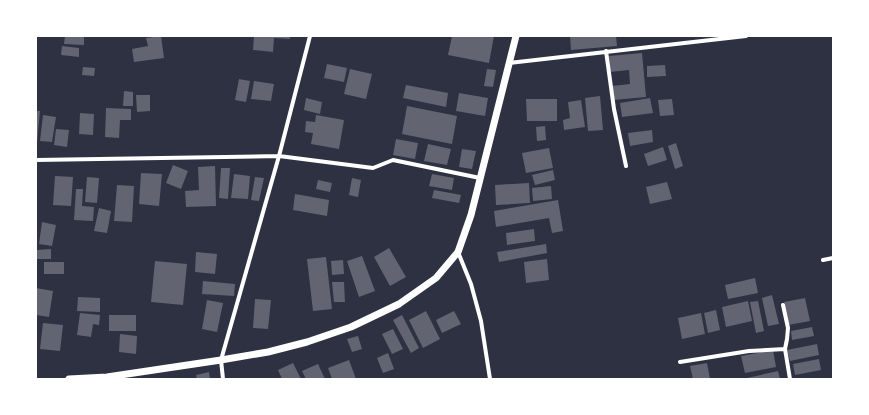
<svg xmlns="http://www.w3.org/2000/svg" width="869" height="415" font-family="Roboto,sans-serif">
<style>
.building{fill:#626471}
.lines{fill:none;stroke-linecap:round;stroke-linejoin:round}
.minor{stroke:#fff;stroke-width:4}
.tertiary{stroke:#fff;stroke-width:7}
</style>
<rect width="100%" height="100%" fill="#2d3142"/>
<path class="building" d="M65,36H84V45L64,44Z
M161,36L164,58L134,62L132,49L148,46L146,38Z
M254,36H290V39L274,38L273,52L253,50Z
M452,36H494L489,63L448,55Z
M570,36H616L617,46L571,50Z
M62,46L79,48V57L61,55Z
M642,53L646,97L613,100L612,86L630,84L629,70L610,72L609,56Z
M327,64L347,68L344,82L324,78Z
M665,65L666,76L647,77V66Z
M83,67L95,68L94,76L82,75Z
M350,69L372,74L366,99L344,94Z
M487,69L496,70L493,87L484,86Z
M239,79L250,81L246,102L235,100Z
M254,81L274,84L271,101L251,99Z
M406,85L448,93L446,107L403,98Z
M124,91L133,92V106H123Z
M459,93L488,98L485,116L456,111Z
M136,95H150V111L137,112Z
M600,96L603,130L588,131L585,98Z
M306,98L322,102L320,114L304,110Z
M650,98L653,113L622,117L620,103Z
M526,99H557V121H527Z
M672,99L674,115L660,116L658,100Z
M581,100L585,127L564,130L563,120L570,118L568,102Z
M407,106L457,116L452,144L402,134Z
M106,108L131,109V120H120L119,138L105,137Z
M36,111H40L37,142H36Z
M80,113L94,114L93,135L79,134Z
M43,115L56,117L52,142L40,141Z
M316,115L344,120L339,149L311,144L313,133L305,132L306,121L315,122Z
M545,126L546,140L537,141L536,127Z
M56,129L69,130L67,147L54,145Z
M652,130L653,142L630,146L628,133Z
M396,139L418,143L415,159L393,155Z
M676,143L683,166L675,169L668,146Z
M428,144L451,149L447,165L424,161Z
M663,147L667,160L648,166L644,154Z
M549,148L553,168L526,173L522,153Z
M462,149L476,151L472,169L459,167Z
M173,165L188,171L181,189L166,183Z
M215,166L216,206L186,207L185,191L199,190L198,167Z
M221,168H230L228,199L219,198Z
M553,170L555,180L535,185L532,175Z
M141,173L162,174L159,206L139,204Z
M234,174L250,176L248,199L231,198Z
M432,174L454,178L452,190L429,186Z
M55,176L73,177L71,206L53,205Z
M87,177L99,178L97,203L85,202Z
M255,177L264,178L259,201L251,200Z
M352,178L361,180L358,197L349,195Z
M318,180L332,183L330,192L316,189Z
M667,182L672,199L650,204L646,187Z
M529,183L530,203L496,205L495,185Z
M117,185L134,186L132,222L114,221Z
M551,186L552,199L533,201L532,188Z
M76,189H83L82,206L94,207L93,221L74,220Z
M434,190L461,195L459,203L432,198Z
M295,194L329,200L327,216L293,210Z
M558,200L563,231L552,233L549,218L496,227L494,211Z
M99,208L111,211L107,233L94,231Z
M42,222L56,225L52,246L39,244Z
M534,229L535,241L507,245L506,233Z
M546,244L547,253L499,262L497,252Z
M389,248L406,277L390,286L374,257Z
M51,249V259H36V250Z
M196,252L217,254L215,274L195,272Z
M362,256L375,291L359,297L347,261Z
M326,257L332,309L313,311L307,259Z
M547,259L549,280L526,283L524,262Z
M343,260L344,274L332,275L331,261Z
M155,261L187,264L183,305L151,302Z
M44,262H64V274H44Z
M755,278L758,293L728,299L725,285Z
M203,281L235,284L234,296L202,294Z
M332,282H344L345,302H334Z
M36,288L53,291L49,317L36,315Z
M772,295L779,324L768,326L762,298Z
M78,297L100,298V312L77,311Z
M805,298L810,321L788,325L784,302Z
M255,299L271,300L268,329L253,328Z
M207,300L223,303L217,332L202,329Z
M748,301L752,321L726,327L722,307Z
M758,301L764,331L756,333L750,302Z
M716,310L720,330L708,333L704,313Z
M426,311L440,339L423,348L409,320Z
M454,311L461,324L442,333L436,320Z
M80,313L100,315L99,325L93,324L91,337L77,335Z
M701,313L705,334L682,339L678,318Z
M109,315H136V331H109Z
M402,315L419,348L411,353L393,320Z
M43,323L63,325L60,351L40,349Z
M812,327L814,336L792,340L791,331Z
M393,329L403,349L392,354L382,334Z
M120,334L137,336L136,354L119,352Z
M358,336L362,349L352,352L347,339Z
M817,344L819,355L790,361L787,350Z
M773,350L776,367L745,373L741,356Z
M388,353L394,369L383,373L377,358Z
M819,359L821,370L795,375L793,364Z
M349,360L356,379H332L328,368Z
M293,363L301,379H282L278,370Z
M707,363L710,379H693L690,366Z
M318,364L325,379H306L302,371Z
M778,371L780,379H747V378Z
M209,372L210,379H197L196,375Z"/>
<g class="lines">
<path class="minor" d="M606,51L614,109L626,166
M509,63L746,36
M36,160L279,156L373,168L393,160L480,178
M458,252L471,284L481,321L490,379
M823,260L833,258
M783,305L788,328L787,339L785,349L790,379
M680,362L749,351L785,349
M223,379L221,360L279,156L310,36"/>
<path class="tertiary" d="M69,379L107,377L221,360L268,352L307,342L351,327L399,304L436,278L458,252L471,215L516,36"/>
</g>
<rect width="869" height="415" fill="none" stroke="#ffffff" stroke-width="74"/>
</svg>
